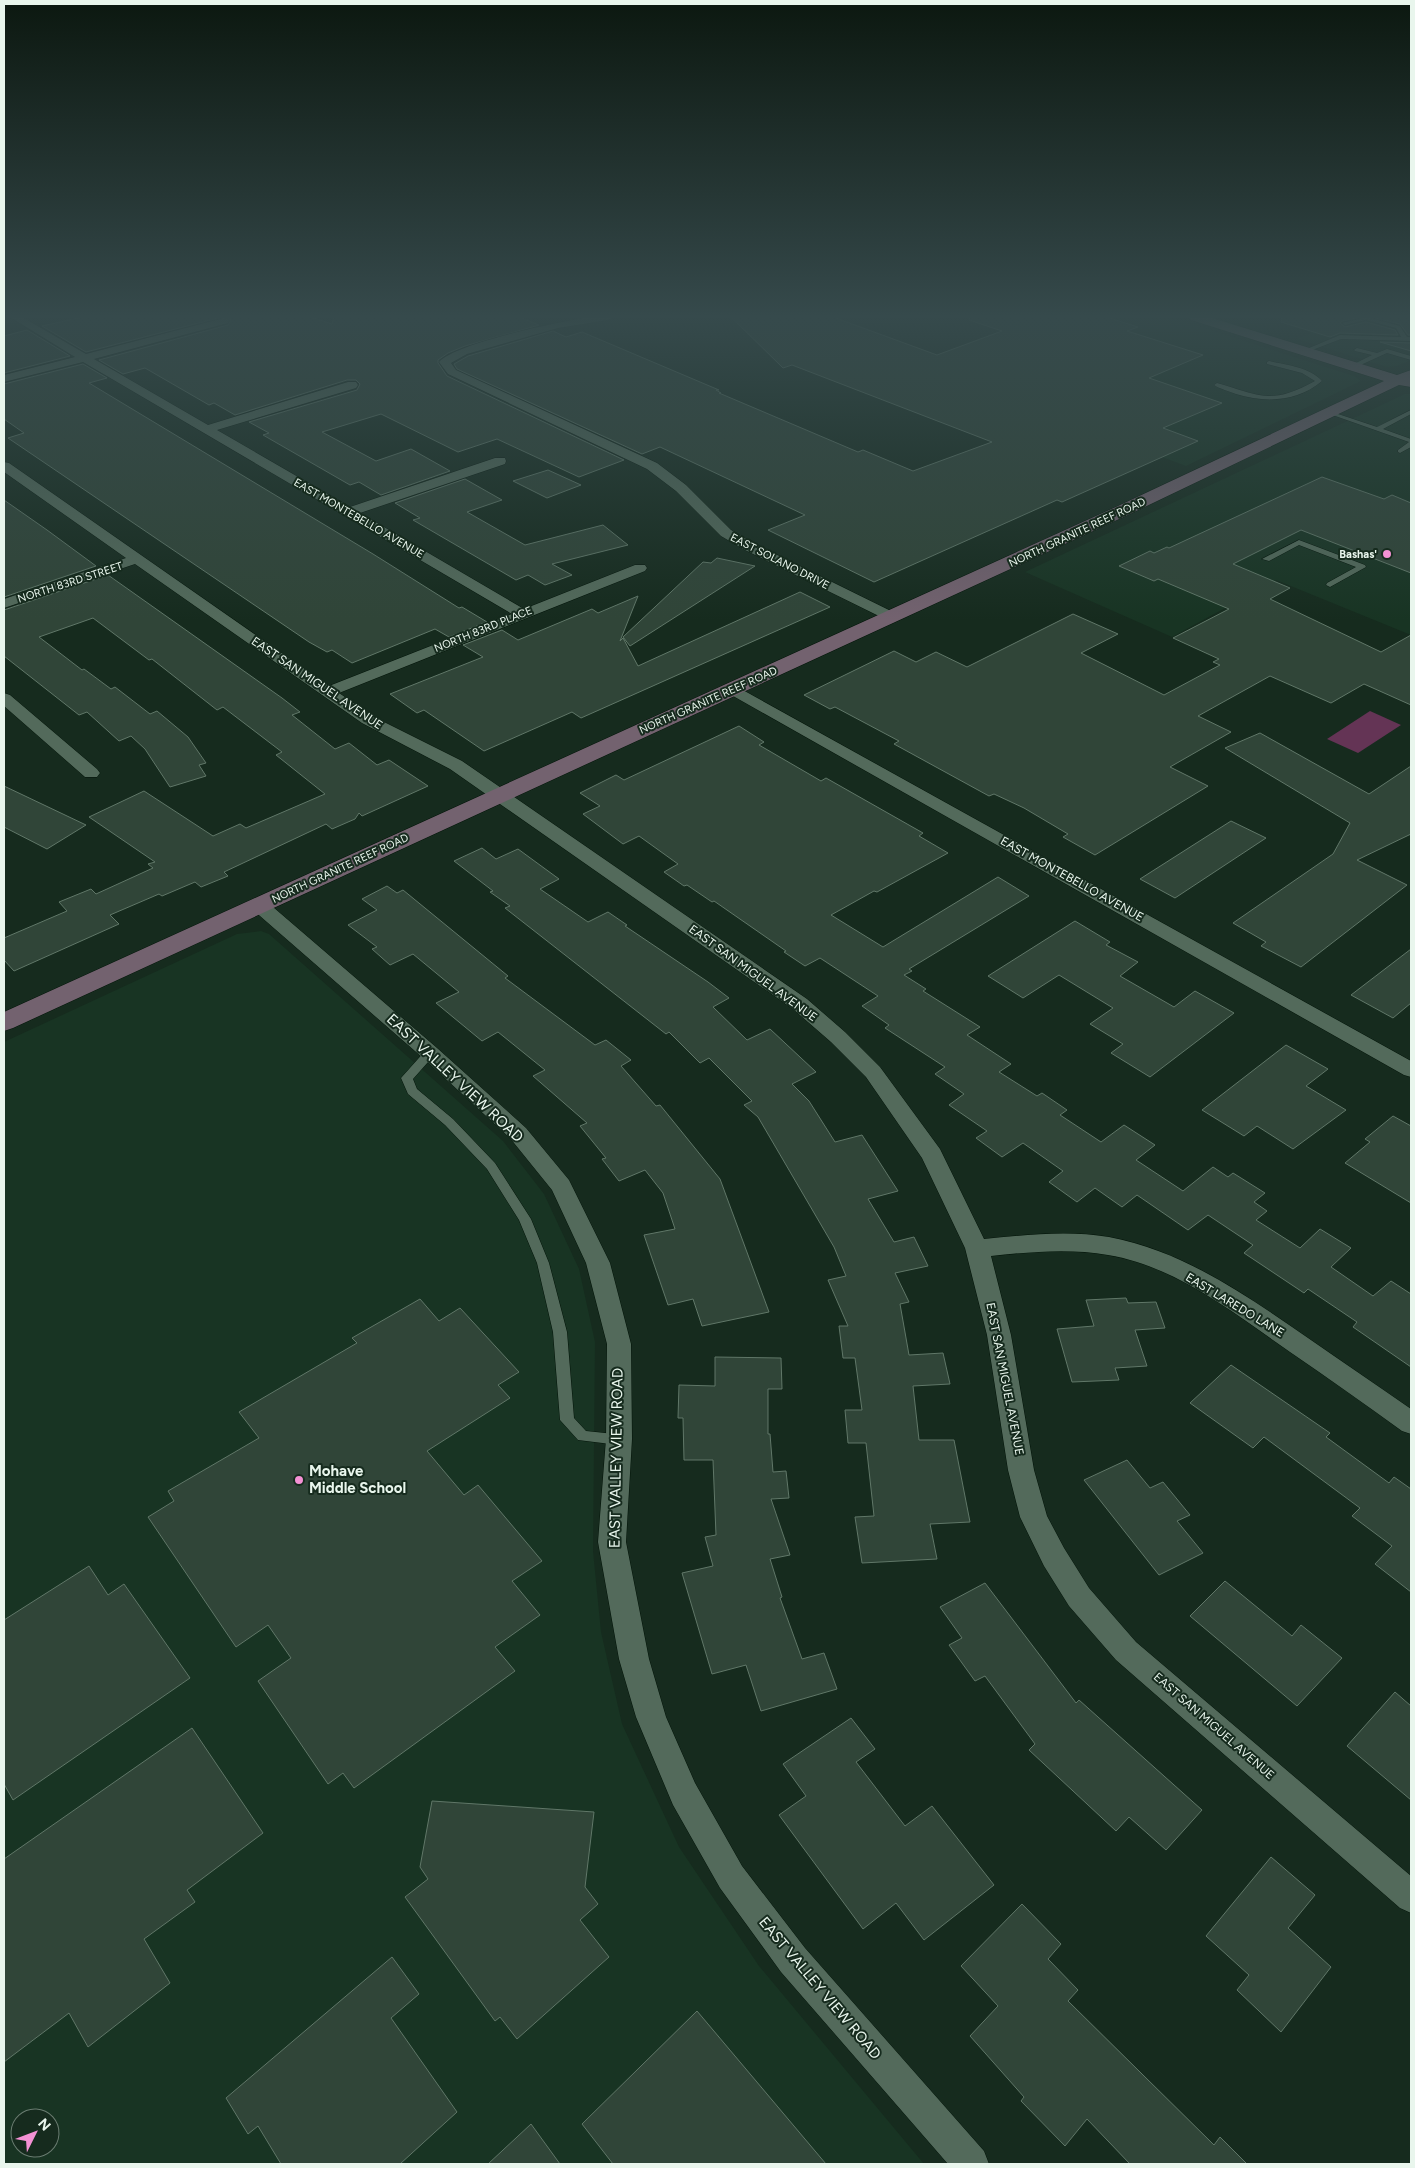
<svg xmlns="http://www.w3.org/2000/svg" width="1415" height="2168" font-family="Figtree,sans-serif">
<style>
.built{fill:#183423;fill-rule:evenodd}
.green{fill:#643455}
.building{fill:#304538;stroke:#607768}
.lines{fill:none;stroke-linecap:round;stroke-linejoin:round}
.lane-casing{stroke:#021308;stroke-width:1}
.street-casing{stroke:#021308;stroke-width:1}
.secondary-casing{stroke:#021308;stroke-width:1}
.lane{fill:#536a5b;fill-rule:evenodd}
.street{fill:#536a5b;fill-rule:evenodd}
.secondary{fill:#73626f;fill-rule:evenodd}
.poi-dot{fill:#f491d4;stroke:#162b1e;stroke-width:2}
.labels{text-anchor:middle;stroke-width:4;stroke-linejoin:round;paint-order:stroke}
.far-street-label{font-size:11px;fill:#e9f6ed;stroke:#162b1e}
.far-poi-label{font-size:11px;font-weight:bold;fill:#e9f6ed;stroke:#162b1e;text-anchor:end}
.street-label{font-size:12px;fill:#e9f6ed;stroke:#162b1e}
.near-street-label{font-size:15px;fill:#e9f6ed;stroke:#162b1e}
.near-poi-label{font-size:15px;font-weight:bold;fill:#e9f6ed;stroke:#162b1e;text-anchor:start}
</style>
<rect width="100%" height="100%" fill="#162b1e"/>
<path class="built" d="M1107,317H1169L1354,376L1361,381L1186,466L1054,417L1037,342Z
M1349,317H1368L1411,329V360L1397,366L1387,367L1297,339Z
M1405,394H1411V635L1276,580L1172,637L1025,572Z
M261,931L269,934L503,1141L544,1194L579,1269L595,1342L593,1551L601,1632L622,1724L679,1847L759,1966L924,2164H4V1042L237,934ZM20,2118H50V2148H20Z"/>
<path class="green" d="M1370,711L1401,725L1358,753L1327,739Z"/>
<path class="building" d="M83,317H222L86,352L42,326Z
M226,317H311L332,324L334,317H519L539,325L465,346L448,353L438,360V363L447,376L624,460L579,477L497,439L458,452L381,414L322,432L376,461L411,449L450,471L381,495L359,482L350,485L263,435L269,433L249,422L357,390L360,384L356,380H347L235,415L214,403L209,405L145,368L123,374L99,360L228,325L231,320Z
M731,317H833L937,355L1002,331L969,320L970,317H1106L1138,327L1127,331L1203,355L1149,378L1222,403L1163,428L1198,441L1062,502L1057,500L874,582L768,530L805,515L660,447L642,454L457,369L454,364L468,356L553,331L566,337L582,332L719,390H716L721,393H719L858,452L863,450L913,471L992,442L792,365L783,368Z
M1282,317H1361L1342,321L1340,323L1345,327L1366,322L1395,330L1398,335L1340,333L1330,337L1281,322Z
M1372,317H1411V335H1408L1400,324Z
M27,330L70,356L4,373V336Z
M1380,342L1411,343V351Z
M83,364L107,378L89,383L373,554L459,608L462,607L487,622L449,637L435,629L352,663L332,650L327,652L309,642L8,438L24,433L4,419V384Z
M548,470L581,485L547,498L513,481Z
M1322,477L1384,499L1392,495L1411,503V573L1301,530L1233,564L1290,588L1270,599L1381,652L1411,635V705L1364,684L1331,703L1270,676L1198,716L1231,732L1170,767L1208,786L1095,855L1063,837L1068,834L1024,808L994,794L989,796L894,744L899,741L835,707L830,709L804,695L894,651L916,662L936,652L967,667L1073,614L1118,634L1081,653L1164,695L1220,665L1213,662L1219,659L1173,638L1229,609L1158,579L1154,581L1119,566L1150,551L1154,553L1167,547L1169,548Z
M465,479L502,500L467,512L525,545L603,525L628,545L552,564L572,575L545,585L528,575L516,580L413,520L420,518L395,503Z
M4,500L47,530L96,566L4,597Z
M717,558L755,566L630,646L623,637L703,562L711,563Z
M108,575L282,698L300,712L292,715L335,749L349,743L377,765L389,760L428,786L362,816L359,813L355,819L332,829L326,824L224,872L228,876L201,887L195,882L162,896L159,894L110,915L119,924L14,971L4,960V938L67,911L59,902L91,889L96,894L153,868L148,864L155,862L89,817L144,791L213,836L240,824L246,828L325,794L276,755L282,752L223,707L217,710L152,659L149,660L93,618L39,637L82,670L84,669L111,689L115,687L150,714L157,711L188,737L206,763L199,765L206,776L170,787L145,749L131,736L119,741L87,712L79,715L4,656V610Z
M800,592L830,607L581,718L572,712L484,751L424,710L417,713L390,694L483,657L463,645L502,630L518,640L592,609L598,613L638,596L620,641L623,638L638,666Z
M739,726L764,742L759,745L821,781L826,778L923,833L919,836L948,853L877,892L874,891L831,915L883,947L998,877L1029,896L909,969L912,971L904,975L926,989L923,991L980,1027L967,1035L1011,1064L999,1072L1037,1096L1042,1093L1067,1110L1060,1115L1101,1142L1124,1125L1155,1145L1136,1160L1183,1191L1213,1167L1228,1177L1233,1173L1265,1193L1254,1202L1267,1211L1256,1220L1300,1248L1320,1229L1351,1248L1331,1267L1373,1296L1391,1281L1411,1294V1367L1353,1327L1357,1322L1308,1289L1304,1293L1244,1253L1253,1245L1208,1215L1188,1230L1137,1195L1122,1207L1095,1188L1077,1202L1049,1182L1063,1171L1023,1143L1002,1157L976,1138L987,1131L949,1105L964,1094L935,1074L945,1067L885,1028L889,1025L862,1006L878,996L820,958L805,966L784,952L786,951L714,901L712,902L687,885L684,886L664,872L678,864L639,836L623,844L583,814L600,806L580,793L616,775L624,780Z
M1260,733L1369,794L1411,766V834L1357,860L1407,885L1301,967L1261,946L1266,942L1233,923L1333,854L1350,823L1225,748Z
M4,786L86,825L47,849L4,827Z
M1231,821L1266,838L1175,898L1140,879Z
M482,848L496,859L518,849L559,879L540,889L588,922L608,912L627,925L625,926L708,982L729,998L713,1007L747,1040L770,1029L816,1072L792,1084L809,1101L835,1142L862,1135L898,1191L868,1199L894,1242L914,1237L928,1266L895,1273L909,1302L900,1304L909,1355L943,1353L950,1384L913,1386L919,1440H954L970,1522L930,1524L937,1559L862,1563L855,1517L874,1516L866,1443H848L845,1410H862L855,1358H843L839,1326H848L828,1280L846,1276L834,1247L758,1117L744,1105L752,1101L709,1058L700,1063L669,1032L666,1034L505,908L510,906L490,892L493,891L454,861Z
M387,886L397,893L403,890L508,976L505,978L595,1045L606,1040L631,1060L621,1066L656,1106L660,1105L720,1179L769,1312L702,1326L693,1299L668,1305L644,1235L675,1229L663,1193L645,1170L619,1181L602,1159L606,1158L580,1126L587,1123L533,1076L545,1070L498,1032L482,1041L436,1003L459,992L413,954L390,965L372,949L377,947L348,925L377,910L362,899Z
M1075,921L1110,942L1106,945L1138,962L1120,976L1174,1007L1195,991L1234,1013L1150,1077L1111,1053L1123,1044L1090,1024L1113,1008L1059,975L1023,998L988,976Z
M1411,949V1003L1393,1018L1351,995Z
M1286,1045L1328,1069L1306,1086L1346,1110L1293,1149L1257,1126L1244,1136L1202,1110Z
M1393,1116L1411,1126V1203L1345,1163L1370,1142L1365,1139Z
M1126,1298L1128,1303L1156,1302L1165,1328L1135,1330L1147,1366L1115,1368L1119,1380L1072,1382L1057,1329L1094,1326L1086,1300Z
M420,1299L439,1321L460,1308L519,1372L498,1385L510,1398L427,1451L464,1495L478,1485L542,1561L512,1581L540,1615L495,1647L515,1671L354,1788L343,1773L328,1784L258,1681L291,1658L268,1625L236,1647L148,1517L174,1501L168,1491L259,1438L239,1412L357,1343L352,1338Z
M715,1357L781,1358L782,1389H768V1434H770L773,1472L786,1471L789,1498L771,1499L790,1555L770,1559L782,1597L780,1598L802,1659L824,1653L837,1689L761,1711L746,1665L712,1674L682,1573L713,1566L705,1537L716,1535L713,1460H684L683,1418H678L679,1385L715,1386Z
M1231,1365L1330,1433L1326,1437L1389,1483L1394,1477L1411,1489V1592L1375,1564L1392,1546L1352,1516L1360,1508L1264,1437L1253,1448L1190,1403Z
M1127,1460L1150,1488L1163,1482L1190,1515L1177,1521L1203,1553L1159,1575L1084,1480Z
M89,1566L108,1595L124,1584L190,1678L13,1800L4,1784V1620Z
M1225,1581L1292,1636L1301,1625L1342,1658L1297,1706L1190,1616Z
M985,1583L1076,1703L1079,1700L1202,1810L1166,1850L1129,1817L1116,1831L1029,1750L1035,1744L985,1676L975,1681L949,1645L962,1638L940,1607Z
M1395,1692L1411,1706V1800L1347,1746Z
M851,1718L875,1749L856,1762L905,1826L932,1806L994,1885L924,1940L896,1903L863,1929L779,1815L806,1796L783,1764Z
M192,1728L263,1833L187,1890L195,1902L144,1939L170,1983L88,2047L69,2013L4,2062V1859Z
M432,1801L594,1812L585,1887L598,1904L580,1920L609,1957L517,2039L500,2017L495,2021L405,1897L428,1879L420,1867Z
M1271,1857L1315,1895L1288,1928L1331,1967L1281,2032L1237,1990L1249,1975L1206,1936Z
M1022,1904L1061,1944L1048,1959L1078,1990L1068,2001L1214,2145L1220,2137L1247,2164H1130L1087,2119L1065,2146L1021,2101L1024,2097L970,2036L998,2006L961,1966Z
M392,1957L419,1994L391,2018L457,2112L400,2164H281L258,2126L248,2134L226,2098Z
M697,2011L826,2164H613L582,2124Z
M531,2124L560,2164H488Z"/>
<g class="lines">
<g class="lane-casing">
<path id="lane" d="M1367,317L1400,326L1407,337H1411V341L1341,339L1307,352L1302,351L1340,335L1401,337L1396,328L1366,320L1345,325L1342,323Z
M1357,348L1377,353L1387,349L1411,356V360L1387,353L1354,368L1351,366L1352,365L1372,355L1355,351L1354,350Z
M1269,361C1286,365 1310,367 1322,381C1297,402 1266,403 1236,394C1229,391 1220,389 1214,385L1217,383C1262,396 1271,405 1315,381L1302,373L1267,364V362Z
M1411,410V414L1383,429L1411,439V447L1400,453L1398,452V450L1409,442L1327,413L1332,412L1377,427Z
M1299,540L1365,565L1366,567L1330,587L1326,585L1327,583L1356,567L1299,545L1269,561L1262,559Z
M430,1049L436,1053L413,1079L417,1089L453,1119L495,1163L531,1219L549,1263L567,1332L574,1418L586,1431L624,1435L626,1439L624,1443L619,1445L578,1440L560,1420L553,1332L537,1263L519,1220L487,1169L445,1125L408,1094L401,1078L426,1050Z"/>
</g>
<g class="street-casing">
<path id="street" d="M10,317H22L86,354L224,318L228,319L229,321L228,323L94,359L208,425L348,382H356L358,385L356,388L217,430L350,507L495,458H505L506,461L505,464L360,513L524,609L635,565H645L647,568L645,571L339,693L374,717L462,761L807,999L845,1032L880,1067L940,1149L984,1239C1025,1235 1068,1230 1109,1237C1184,1251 1247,1296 1308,1338C1342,1362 1377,1385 1411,1409V1434L1402,1431C1365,1404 1328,1378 1290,1352C1235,1314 1176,1266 1108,1255C1069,1248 1029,1252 991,1256L1011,1335L1034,1470L1047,1516L1064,1548L1089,1588L1136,1642L1411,1876V1913L1400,1908L1116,1660L1069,1606L1044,1566L1020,1517L1008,1470L987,1335L965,1248L922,1158L866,1077L831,1042L793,1009L450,769L362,723L135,564L4,608V599L126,558L4,472V462L9,463L329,686L512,614L83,362L4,382V375L75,357Z
M590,317H613L608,320L558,328L467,354L451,363L456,370L657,463L686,485L731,530L755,544L897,614L899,617L897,620H887L745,550L721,536L676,491L647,469L448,374L439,362C455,343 562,321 590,317Z
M732,684L1411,1061V1077L1404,1075L726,692L724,689L726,686Z
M4,693L10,695L97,769L100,773L97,777H85L4,706Z
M259,899L266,901L437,1048L526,1128L569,1180L610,1263L631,1344L632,1439L626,1542L649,1659L666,1717L695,1783L742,1866L805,1948L984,2151L989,2164H948L781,1972L720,1888L673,1805L636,1717L619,1659L598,1542L606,1439L607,1344L586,1263L552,1190L510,1138L423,1058L252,909L250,905L252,901Z"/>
</g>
<g class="secondary-casing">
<path id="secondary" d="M1189,317H1209L1397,375L1411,370V387L1399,385L1130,514L13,1028L4,1031V1012L1118,506L1384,381L1191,320Z"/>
</g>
<use href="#lane" class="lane"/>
<use href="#street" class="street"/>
<use href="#secondary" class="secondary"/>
</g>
<linearGradient id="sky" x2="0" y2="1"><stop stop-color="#0c1810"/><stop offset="0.51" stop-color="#364a4c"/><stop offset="1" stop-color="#364a4c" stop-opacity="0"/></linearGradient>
<rect width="1415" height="620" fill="url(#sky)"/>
<g class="poi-dot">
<circle cx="1387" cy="554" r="5"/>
<circle cx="299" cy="1480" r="5"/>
</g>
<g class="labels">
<g class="far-street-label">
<text transform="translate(359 518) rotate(30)" y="4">EAST MONTEBELLO AVENUE</text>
<text transform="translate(1077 532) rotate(-25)" y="4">NORTH GRANITE REEF ROAD</text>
<text transform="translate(780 561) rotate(27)" y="4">EAST SOLANO DRIVE</text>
<text transform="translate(70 582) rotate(-18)" y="4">NORTH 83RD STREET</text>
<text transform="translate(483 629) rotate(-22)" y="4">NORTH 83RD PLACE</text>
<text transform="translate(708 700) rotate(-24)" y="4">NORTH GRANITE REEF ROAD</text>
<text transform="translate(340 868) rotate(-25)" y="4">NORTH GRANITE REEF ROAD</text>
</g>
<g class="far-poi-label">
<text x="1377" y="558">Bashas'</text>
</g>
<g class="street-label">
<text transform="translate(317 683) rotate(34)" y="4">EAST SAN MIGUEL AVENUE</text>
<text transform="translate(1072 879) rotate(29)" y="4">EAST MONTEBELLO AVENUE</text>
<text transform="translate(753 973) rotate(36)" y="4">EAST SAN MIGUEL AVENUE</text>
<text transform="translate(1235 1305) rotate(31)" y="4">EAST LAREDO LANE</text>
<text transform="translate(1005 1379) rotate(79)" y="4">EAST SAN MIGUEL AVENUE</text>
<text transform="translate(1214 1726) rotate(41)" y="4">EAST SAN MIGUEL AVENUE</text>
</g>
<g class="near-street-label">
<text transform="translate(455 1078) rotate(43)" y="5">EAST VALLEY VIEW ROAD</text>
<text transform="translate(616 1458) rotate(-89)" y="5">EAST VALLEY VIEW ROAD</text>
<text transform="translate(820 1988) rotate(50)" y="5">EAST VALLEY VIEW ROAD</text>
</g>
<g class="near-poi-label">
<text x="309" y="1476">Mohave<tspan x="309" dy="17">Middle School</tspan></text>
</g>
</g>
<rect width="1415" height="2168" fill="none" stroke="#e9f6ed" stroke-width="10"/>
<g transform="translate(35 2133) rotate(48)"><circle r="24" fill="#162b1e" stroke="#6a7c71"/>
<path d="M0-4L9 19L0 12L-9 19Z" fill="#f491d4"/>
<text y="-8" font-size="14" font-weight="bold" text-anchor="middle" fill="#e9f6ed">N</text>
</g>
</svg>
